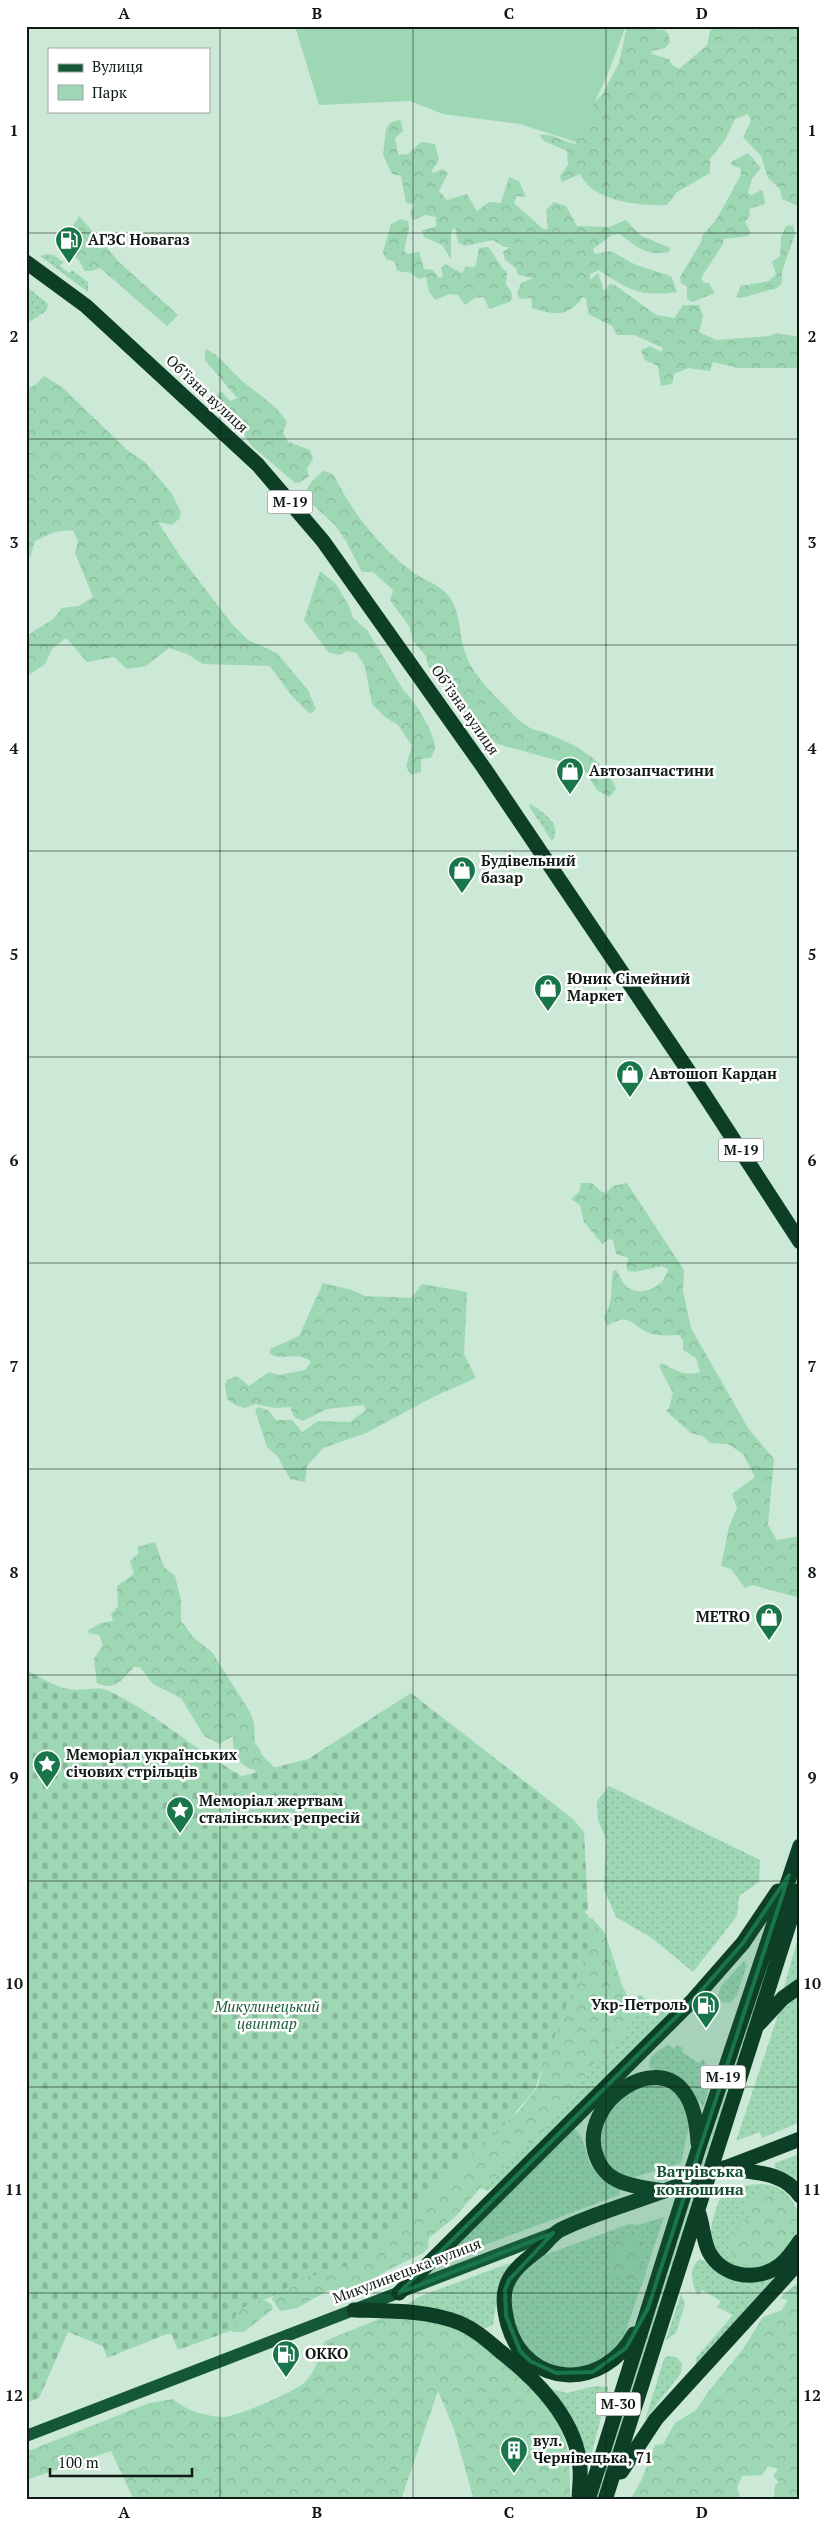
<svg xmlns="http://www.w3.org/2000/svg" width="826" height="2526" font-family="'PT Serif',serif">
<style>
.grass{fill:url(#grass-dots)}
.forest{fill:url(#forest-crowns)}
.cemetery{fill:url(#cemetery-stones)}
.green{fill:#9ed7b4}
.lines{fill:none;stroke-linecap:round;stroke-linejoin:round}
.major{stroke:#155838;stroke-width:12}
.highway{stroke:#0d3e26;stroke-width:15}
.highway-bridge{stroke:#0d3e26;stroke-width:15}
.marked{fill:#19754a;fill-opacity:0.2;stroke:#19754a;stroke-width:4;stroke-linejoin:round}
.grid{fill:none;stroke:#101a14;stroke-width:1;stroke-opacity:0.55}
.labels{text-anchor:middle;stroke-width:5;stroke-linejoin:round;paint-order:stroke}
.shield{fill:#fff;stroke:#585f5a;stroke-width:1}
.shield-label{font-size:14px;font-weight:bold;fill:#101a14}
.poi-label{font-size:15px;font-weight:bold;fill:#101a14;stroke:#fff;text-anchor:start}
.street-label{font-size:15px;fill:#101a14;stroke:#fff}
.park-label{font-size:15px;font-style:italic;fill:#1c5b3b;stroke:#fff}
.neighbourhood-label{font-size:16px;font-weight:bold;fill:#145133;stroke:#fff}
.neatline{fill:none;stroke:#101a14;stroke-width:2}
.grid-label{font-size:16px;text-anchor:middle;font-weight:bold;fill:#101a14}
</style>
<defs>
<pattern id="grass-dots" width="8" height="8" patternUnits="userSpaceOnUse" patternTransform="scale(1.25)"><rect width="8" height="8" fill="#9ed7b4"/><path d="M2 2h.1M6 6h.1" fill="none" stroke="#87b89a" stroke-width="1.8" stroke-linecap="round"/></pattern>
<pattern id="forest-crowns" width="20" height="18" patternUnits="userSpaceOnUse" patternTransform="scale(1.25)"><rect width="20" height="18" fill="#9ed7b4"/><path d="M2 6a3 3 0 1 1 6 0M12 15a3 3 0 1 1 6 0" fill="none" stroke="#87b89a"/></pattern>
<pattern id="cemetery-stones" width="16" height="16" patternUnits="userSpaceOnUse" patternTransform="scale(1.25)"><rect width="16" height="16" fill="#9ed7b4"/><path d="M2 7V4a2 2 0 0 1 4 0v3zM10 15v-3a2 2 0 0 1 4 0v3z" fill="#87b89a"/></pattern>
</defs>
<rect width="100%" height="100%" fill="#cbe9d6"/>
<path class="grass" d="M46,254L53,255L63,262L60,266L69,273L72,270L88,282V292L40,256Z
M26,286L48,304L46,311L31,321L26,319Z
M530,804C542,811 564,825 552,841L529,806Z
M609,1786L760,1860L759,1882L739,1896L737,1916L693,1972L652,1938L616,1917L604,1889L606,1839L598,1820L597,1801Z
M800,1860V1875L773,1963L599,2500H593Z
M800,1931V1979L786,1987H784Z
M744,1961L747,1965L737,1995L730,2003L722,2002L718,1996L721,1986Z
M800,1993V2122L762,2138L760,2132L736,2141L778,2015L785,2003Z
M660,2001L672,2002V2011L501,2181L488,2191L480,2188L502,2172L505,2162L521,2147L542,2137L548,2121L570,2103L576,2094L577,2087L598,2058L623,2035L633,2017Z
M669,2044L674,2049L677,2045L683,2048L682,2052L699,2063L703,2059C714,2075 709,2091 703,2107L691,2090L683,2083L650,2068C646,2056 660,2050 669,2044Z
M646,2085H657L671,2090L683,2100L689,2126L681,2163L628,2179L605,2165L598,2146L601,2123L627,2093Z
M575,2129C588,2143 583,2153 592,2167C599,2178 611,2181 620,2190L619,2195L439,2262Z
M800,2154V2187L775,2167V2163Z
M761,2184C779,2186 788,2191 796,2208C807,2228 792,2251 775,2263C770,2266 762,2267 756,2268C734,2272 712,2257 711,2233C711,2224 715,2212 718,2203C723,2188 747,2185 761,2184Z
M664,2217L623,2340L600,2363L567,2371L549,2366L522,2344L511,2313L514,2281L534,2259L629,2224L638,2225Z
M700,2259L705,2261L712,2267L765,2280L776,2276L696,2364V2358L733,2315L717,2307L721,2301L702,2290L699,2295L697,2294C692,2283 688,2267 700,2259Z
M513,2262L498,2290L493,2325L483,2329L411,2309L407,2304L423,2295Z
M681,2294L685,2304L676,2333L666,2340Z
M668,2356L676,2357L682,2363L681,2373L645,2420L664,2359Z
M595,2386L608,2387V2392L587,2470L549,2388L567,2393Z"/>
<path class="forest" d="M627,26H656L657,30H664L669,35L670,42L665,48L652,51V54L669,59L672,65L679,69L707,45L710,31L713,28L800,26V207L782,199L780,189L768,178L761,156L743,137L751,121L748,114L735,119L725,140L710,159V173L677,192L667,205C640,206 593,202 580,174L562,182L560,176L568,165L567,151L544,141L539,135C552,132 564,143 576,144L575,134L586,110L602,95L619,63Z
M398,120L401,121L403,131L395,138L398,155L408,154L421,142L435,144L439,160L432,170L433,173L443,169L448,173L439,191L447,200L467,194L477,211L489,202L501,203L509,177L519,181L526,197L516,196L514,203L543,229H548L546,210L554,202L566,206L577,226L609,227L626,220L640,235L670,248L669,252C648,257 636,247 620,234L612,235L593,249L595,254L611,251L636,265L671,276L677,292C640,297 628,290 599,270L590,274V280L598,273L604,291L610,284L615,285L656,315L674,318L683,305H699L703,316L699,332L716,340L769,336L776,333L800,337V368H738L713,362L710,371L688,368L674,374L672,384L661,386L658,366L645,360L641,350L650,346L661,352L663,348L634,335H617L612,326L588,314L586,298L583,297C567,318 555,315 532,308L531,298L520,299L517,293L521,283L533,278L518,275L516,268L505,260L503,252L510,247H504L493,240L465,246L458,243L455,227L451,232V259L442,245L424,237L422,230L436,227V217L425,215L413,220L410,213L415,204L406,203L401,176L392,174L383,155L386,129L390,123Z
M748,153L761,168L752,179L748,193L752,195L761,190L763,191L765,204L749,209L750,216L745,222L751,233L747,236L724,239L723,244L701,278L704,283H709L715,293L692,302L687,299V287L681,283L680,277L701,242L702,236L716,220L741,175L740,168L731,165V162Z
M79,216L120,263L178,315L167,326L100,268L91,271H85L79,260L67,252L62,244Z
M401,219L408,221L409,228L404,251L408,254L419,252L424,269L433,270L439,278L443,277L441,268L445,264L462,273L466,266L473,268L476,265L479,248L488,247C496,255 498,266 507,272L506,284C510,290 515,295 510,302L489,309L484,297L475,298L465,305L458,295L449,294L436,300L429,292L426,277L418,279L411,273L397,271L395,262L386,259L383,252L391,224Z
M793,225L795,234L782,272V283L777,288L741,298L736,297L741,286L769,281L776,274L772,262L780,256L781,237L786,226Z
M205,349C219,354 227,367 238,377C253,392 276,403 287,422L283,433L288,442L310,450L313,459L307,469L309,476L301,482L295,483L252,446L242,432L221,413L214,398L221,391L230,401L237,398L205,360Z
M44,376L62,387L127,450L146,463L172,494L181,512L180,518L172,525L158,522L180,556L232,624L248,640L277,653L308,690L316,709L310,714L291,695L270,666L203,664L187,654L169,648L146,666L127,669L114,657L87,662L66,638L52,649L45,664L29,675L26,674V639L31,633L53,619L62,608L79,606L93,597L75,553L78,541L73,530L54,532L35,541L30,558L26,559V389L35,385Z
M323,471L333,474C352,512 377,544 410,570C422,580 438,583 448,595C462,612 458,635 466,655C473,675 492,693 507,708C513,715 522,723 530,728C536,731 543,731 548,734C576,745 605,760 616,789L609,797L597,790L585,771L559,761L498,744L473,730L457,709L451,692L442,680L428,666L426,656L413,641L409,626L390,600L393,590L373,572H362L346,541L335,525L313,505L305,492L312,481Z
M320,571L336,584L349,606L353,618L367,630L404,691C414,699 435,734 435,747C435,750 432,755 431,758L421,759V772L411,775L406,766L412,746L398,725L386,718L372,704L365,667L357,653L346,651L341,655L329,653L304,620Z
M581,1183H592L600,1191L606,1193L613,1186L627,1183L684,1270L683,1291L691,1328L748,1428L774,1459L768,1525L777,1540L800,1536V1598L752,1585L745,1588L731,1569L721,1566L729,1527L737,1508L732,1494L755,1477L743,1454L728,1444L710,1443L703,1436L691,1433L666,1411L669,1408L673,1393L659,1366L662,1363C675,1370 685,1377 700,1372L696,1358L683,1350V1340L679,1335C669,1335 657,1337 647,1332C629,1323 629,1313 607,1326L604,1317C614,1301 610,1290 613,1271L616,1270C620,1275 622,1283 627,1287C643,1298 665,1286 668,1269L662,1266L635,1272L628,1271L626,1265L629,1258L616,1254L613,1240L609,1239L602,1244L584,1222L580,1205L571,1199L579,1192Z
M323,1283L352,1290L365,1296L411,1298L422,1284L467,1292L464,1354L476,1378L435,1396L366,1433L323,1448L307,1466L305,1482L290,1479L278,1457L267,1447L255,1410L259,1407L269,1411L276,1420H292L302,1432L318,1421L350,1422L366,1410L364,1405L327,1409L303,1421L294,1417L290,1407L275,1408L255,1404L245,1408L235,1405L227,1399L225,1385L227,1380L237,1376L249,1386L269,1372L279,1375L305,1370L311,1362C298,1350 283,1362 270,1354V1349L299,1336Z
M155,1542L164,1567L175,1576L181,1600V1621L194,1638L212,1652L250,1712L254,1723L255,1745L258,1746L262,1755L274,1767H289L256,1777L255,1770C238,1766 232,1753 233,1736L219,1744L204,1736L181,1698L153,1684L140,1667H134C123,1679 114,1692 97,1683L94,1659L103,1645L99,1635L89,1633L88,1630L101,1623L113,1621L111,1614L118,1606L117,1586L134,1574L130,1561L138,1554V1547Z
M592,1918L605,1933L622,1985L629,2000L640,1995L654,2004L633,2017L623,2035L598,2058L577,2087L576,2094L570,2103L548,2121L542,2137L521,2147L505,2162L502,2172L480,2188L456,2216L429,2238L428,2248L423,2253L386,2271L357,2290H329L297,2308L280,2311L272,2299L274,2292L518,2112L537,2088L587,1919Z
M757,2190C775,2195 793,2199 799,2220L792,2224C793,2237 782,2255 769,2261C763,2264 753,2264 745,2266L735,2260L730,2246L739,2224L751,2216L742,2211L753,2199Z
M629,2234L640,2237L646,2245C641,2255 638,2265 646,2274L641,2288L626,2278L616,2277L609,2271L612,2259L608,2253L609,2245Z
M800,2281V2500L774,2498L775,2485L779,2482L773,2476L778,2469L768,2466L762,2475L742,2476L737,2488L741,2500H630L641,2481L655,2445L663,2444L675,2423L696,2410L708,2392L743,2349L763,2317L782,2310L788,2300L780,2298Z
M263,2299L271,2304L273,2309L244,2332H232L228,2319L234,2306Z
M386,2316C403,2319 430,2318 446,2324C484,2337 544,2392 560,2428C571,2451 570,2475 570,2500H474L454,2429L438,2391L401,2500H134L111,2451L26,2480V2452L149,2403L173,2399C187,2411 204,2416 223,2417C236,2417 294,2392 304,2383C315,2373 320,2355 325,2341Z"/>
<path class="cemetery" d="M26,1670C39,1676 55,1687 68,1689C83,1692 95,1685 109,1691C157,1714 196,1751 242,1776L308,1759L411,1693L573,1819L584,1832L588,1909L585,1912L596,1926L534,2091L507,2122L364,2257L346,2266L306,2277L269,2298L249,2304L238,2311L234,2319L235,2329L178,2350L172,2335L167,2334L107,2358L103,2346L68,2332L39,2398L26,2403Z"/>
<path class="green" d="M295,26H626L607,76L576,142L520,124L443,114L410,101L319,105Z"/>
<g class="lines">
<path class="major" d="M26,2436L556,2232"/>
<path class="highway" d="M26,262L86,306L258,465L323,541L484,768L700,1088L800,1242
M759,2024L783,1998L800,1986
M724,2168C751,2173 783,2170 800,2196
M725,2168L800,2139
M664,2191C648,2188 629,2187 615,2179C605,2174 598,2163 595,2152C581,2103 657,2049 686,2095C695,2109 697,2126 698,2143
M698,2211C703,2224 703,2240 709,2252C723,2278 758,2282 780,2265C788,2259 794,2250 800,2241
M399,2293L693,2000L743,1943L778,1891
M354,2310C390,2311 427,2310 460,2323C476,2330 488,2341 501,2352C536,2379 578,2421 580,2469C581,2479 579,2490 579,2500
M634,2334C604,2390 527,2390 508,2325C505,2313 502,2299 506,2287C511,2270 527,2259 541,2248C547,2242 553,2234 560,2230C589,2215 632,2203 664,2191
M621,2472L656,2419L800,2261
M588,2500L699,2147L800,1846
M605,2500L800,1890"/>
<path class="highway-bridge" d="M664,2191L724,2168"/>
</g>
<path class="marked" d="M789,1875L648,2308L626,2348L593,2372L556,2373L530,2361L520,2351L506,2316L505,2290L509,2280L553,2233L399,2293L693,2000L743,1943Z"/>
<path class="grid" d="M220,26V2500M413,26V2500M606,26V2500M26,233H800M26,439H800M26,645H800M26,851H800M26,1057H800M26,1263H800M26,1469H800M26,1675H800M26,1881H800M26,2087H800M26,2293H800"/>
<defs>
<g id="fuel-pin" transform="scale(1.4375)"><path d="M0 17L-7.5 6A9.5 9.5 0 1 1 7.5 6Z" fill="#19754a" stroke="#fff"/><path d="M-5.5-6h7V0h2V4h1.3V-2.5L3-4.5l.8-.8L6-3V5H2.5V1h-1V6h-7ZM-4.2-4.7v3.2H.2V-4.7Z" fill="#fff"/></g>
<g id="shop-pin" transform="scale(1.4375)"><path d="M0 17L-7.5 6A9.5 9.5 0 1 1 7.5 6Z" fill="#19754a" stroke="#fff"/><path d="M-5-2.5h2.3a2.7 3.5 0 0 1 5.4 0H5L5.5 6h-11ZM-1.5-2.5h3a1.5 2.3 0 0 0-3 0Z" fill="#fff"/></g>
<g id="sight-pin" transform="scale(1.4375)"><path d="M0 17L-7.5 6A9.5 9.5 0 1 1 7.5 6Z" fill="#19754a" stroke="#fff"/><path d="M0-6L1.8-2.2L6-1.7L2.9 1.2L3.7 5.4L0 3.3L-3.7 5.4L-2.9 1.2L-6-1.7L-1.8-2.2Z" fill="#fff"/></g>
<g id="building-pin" transform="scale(1.4375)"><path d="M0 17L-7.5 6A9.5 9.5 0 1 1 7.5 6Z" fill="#19754a" stroke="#fff"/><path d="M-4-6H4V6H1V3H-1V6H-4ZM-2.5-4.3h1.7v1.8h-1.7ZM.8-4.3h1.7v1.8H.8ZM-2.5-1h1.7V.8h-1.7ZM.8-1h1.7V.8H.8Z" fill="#fff"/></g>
</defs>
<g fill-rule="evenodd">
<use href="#fuel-pin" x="69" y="240"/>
<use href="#shop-pin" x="570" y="771"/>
<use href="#shop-pin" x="462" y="870"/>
<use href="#shop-pin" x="548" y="988"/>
<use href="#shop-pin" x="630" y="1074"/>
<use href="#shop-pin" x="769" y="1617"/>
<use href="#sight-pin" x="47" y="1764"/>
<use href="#sight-pin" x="180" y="1810"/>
<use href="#fuel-pin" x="706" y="2005"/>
<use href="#fuel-pin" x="286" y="2354"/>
<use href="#building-pin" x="514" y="2450"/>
</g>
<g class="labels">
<g class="shield">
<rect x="267.5" y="490.5" width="45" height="23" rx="4"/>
<rect x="718.5" y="1138.5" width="45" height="23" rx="4"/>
<rect x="700.5" y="2065.5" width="45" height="23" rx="4"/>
<rect x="595.5" y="2392.5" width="45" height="23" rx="4"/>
</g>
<g class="shield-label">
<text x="290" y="507">М-19</text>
<text x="741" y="1155">М-19</text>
<text x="723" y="2082">М-19</text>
<text x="618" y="2409">М-30</text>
</g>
<g class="poi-label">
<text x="88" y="245">АГЗС Новагаз</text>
<text x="589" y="776">Автозапчастини</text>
<text x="481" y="866">Будівельний<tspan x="481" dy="17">базар</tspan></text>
<text x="567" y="984">Юник Сімейний<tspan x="567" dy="17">Маркет</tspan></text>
<text x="649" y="1079">Автошоп Кардан</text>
<text x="750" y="1622" text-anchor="end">METRO</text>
<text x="66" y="1760">Меморіал українських<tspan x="66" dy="17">січових стрільців</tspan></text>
<text x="199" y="1806">Меморіал жертвам<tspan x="199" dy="17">сталінських репресій</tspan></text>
<text x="687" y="2010" text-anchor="end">Укр-Петроль</text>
<text x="305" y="2359">ОККО</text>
<text x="533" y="2446">вул.<tspan x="533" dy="17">Чернівецька, 71</tspan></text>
</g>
<g class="street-label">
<text transform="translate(207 394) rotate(43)" y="5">Обʼїзна вулиця</text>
<text transform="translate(465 710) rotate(55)" y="5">Обʼїзна вулиця</text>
<text transform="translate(407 2271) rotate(-21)" y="5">Микулинецька вулиця</text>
</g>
<g class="park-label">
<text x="267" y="2012">Микулинецький<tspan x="267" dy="17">цвинтар</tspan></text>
</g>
<g class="neighbourhood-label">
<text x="700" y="2177">Ватрівська<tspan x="700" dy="18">конюшина</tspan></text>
</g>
</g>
<rect width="826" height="2526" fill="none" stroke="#ffffff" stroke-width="55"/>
<rect x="48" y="48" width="162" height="65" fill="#ffffff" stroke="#9fa3a1"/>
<rect x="58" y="64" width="25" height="8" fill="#155838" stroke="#9fa3a1"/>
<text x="92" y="72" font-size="15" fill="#101a14">Вулиця</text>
<rect x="58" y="85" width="25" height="15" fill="#9ed7b4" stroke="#9fa3a1"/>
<text x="92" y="98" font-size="15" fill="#101a14">Парк</text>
<path d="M50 2468v8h142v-8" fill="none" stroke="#101a14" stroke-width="2.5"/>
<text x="58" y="2468" font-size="15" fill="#101a14" stroke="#ffffff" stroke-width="4" paint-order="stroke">100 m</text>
<rect x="28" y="28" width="770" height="2470" class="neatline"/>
<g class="grid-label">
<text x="124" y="19">A</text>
<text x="317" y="19">B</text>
<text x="509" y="19">C</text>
<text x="702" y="19">D</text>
<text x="14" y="136">1</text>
<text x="812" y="136">1</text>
<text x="14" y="342">2</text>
<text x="812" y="342">2</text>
<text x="14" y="548">3</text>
<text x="812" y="548">3</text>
<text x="14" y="754">4</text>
<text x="812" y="754">4</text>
<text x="14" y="960">5</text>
<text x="812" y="960">5</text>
<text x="14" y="1166">6</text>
<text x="812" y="1166">6</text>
<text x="14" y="1372">7</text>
<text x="812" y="1372">7</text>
<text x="14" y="1578">8</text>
<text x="812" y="1578">8</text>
<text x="14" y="1783">9</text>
<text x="812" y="1783">9</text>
<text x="14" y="1989">10</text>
<text x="812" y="1989">10</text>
<text x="14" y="2195">11</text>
<text x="812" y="2195">11</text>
<text x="14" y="2401">12</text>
<text x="812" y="2401">12</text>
<text x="124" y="2518">A</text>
<text x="317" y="2518">B</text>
<text x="509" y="2518">C</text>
<text x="702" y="2518">D</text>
</g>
</svg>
